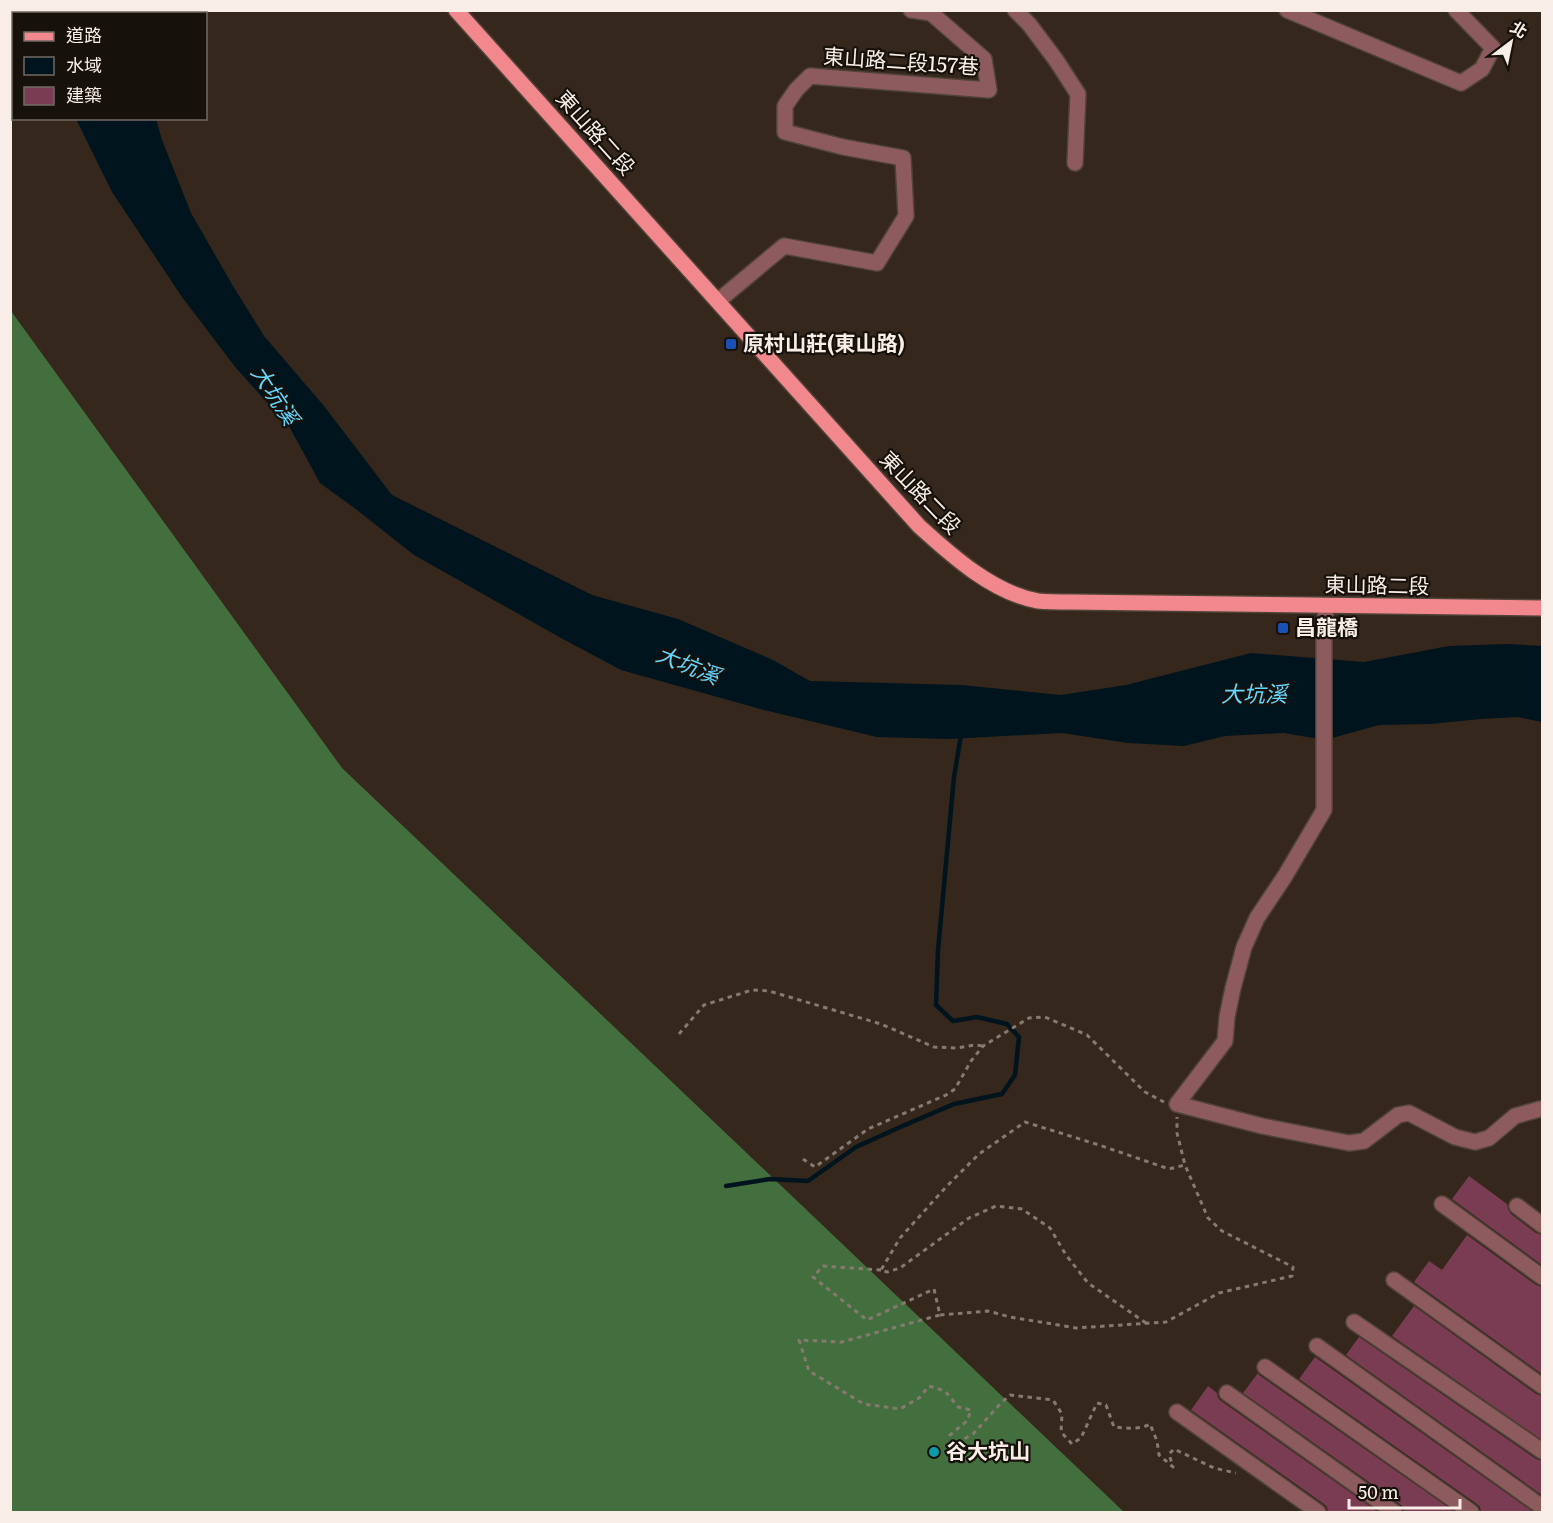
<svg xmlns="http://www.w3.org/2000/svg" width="1553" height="1523" font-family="Literata,'Noto Sans TC',serif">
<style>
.forest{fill:#436f3f}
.water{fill:#00141d}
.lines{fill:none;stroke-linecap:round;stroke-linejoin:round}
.stream{stroke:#00141d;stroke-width:4.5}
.building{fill:#793c52}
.minor-casing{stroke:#504338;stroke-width:18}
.major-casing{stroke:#504338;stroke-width:18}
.path{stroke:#867a70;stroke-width:3;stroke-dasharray:4.5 4.5;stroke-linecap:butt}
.minor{stroke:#8d5b5d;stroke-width:15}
.major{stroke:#f0888e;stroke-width:15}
.transit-dot{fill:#1a4fb4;stroke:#17110c;stroke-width:2}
.culture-dot{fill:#0f9aa8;stroke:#17110c;stroke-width:2}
.labels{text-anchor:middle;stroke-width:4.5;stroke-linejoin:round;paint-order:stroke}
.street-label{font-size:21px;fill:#f8eee7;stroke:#17110c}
.poi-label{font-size:21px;font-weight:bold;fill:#f8eee7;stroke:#17110c;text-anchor:start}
.water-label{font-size:22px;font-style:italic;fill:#62d7ff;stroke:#17110c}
</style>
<rect width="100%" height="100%" fill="#35271c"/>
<path class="forest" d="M11,311L342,768L1124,1512H11Z"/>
<path class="water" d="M127,10L128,13L36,14L35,11Z
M76,119H156L162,140L191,213L233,286L264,336L324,406L392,495L592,595L678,619L773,660L810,681L962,685L1061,695L1126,685L1251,653L1364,662L1449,646L1506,644L1542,646V722L1518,717L1481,719L1430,724L1379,725L1325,740L1284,733L1225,736L1184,746L1128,743L1062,733L950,739L877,737L764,710L621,670L561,638L414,555L357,510L320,483L290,428L236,368L182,297L112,192Z"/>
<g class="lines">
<path class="stream" d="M726,1186L770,1179L808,1181L856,1147L898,1128L954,1104L1002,1094L1015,1075L1019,1037L1007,1024L977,1017L953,1021L936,1005L938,950L954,777L961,735"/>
</g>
<path class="building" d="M1469,1176L1507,1204L1508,1209L1511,1214L1536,1233L1542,1235V1265L1452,1199Z
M1467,1235L1536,1285L1542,1287V1374L1414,1282L1429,1261L1442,1270Z
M1414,1306L1536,1394L1542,1396V1440L1392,1336Z
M1359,1337L1536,1459L1542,1461V1495L1346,1355Z
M1315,1357L1533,1512H1481L1480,1507L1477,1504L1299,1379Z
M1258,1373L1259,1375L1455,1512H1404L1403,1507L1400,1504L1243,1393Z
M1208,1386L1217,1393L1218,1398L1221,1401L1378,1512H1328L1327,1507L1324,1504L1191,1410Z"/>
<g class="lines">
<g class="minor-casing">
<path id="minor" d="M1015,10L1029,24L1056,60L1078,94L1075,163
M1287,10L1461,83L1482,69L1493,48L1456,10
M718,301L784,246L877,263L906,216L903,158L843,147L785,132V106L796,90L810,76L989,90L984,59L931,13L911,10
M1326,606L1324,641V810L1285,876L1257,918L1244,947L1233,988L1227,1017L1225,1041L1177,1104L1262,1126L1349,1143L1364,1141L1398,1115L1409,1113L1455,1137L1475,1142L1489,1138L1515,1116L1540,1109H1542
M1442,1204L1542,1277
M1517,1206L1542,1225
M1394,1280L1542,1386
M1354,1322L1542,1451
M1317,1346L1542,1507
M1265,1367L1471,1512
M1227,1393L1394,1512
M1177,1412L1318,1512"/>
</g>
<g class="major-casing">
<path id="major" d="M456,10L919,526C952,556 993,593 1038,601C1049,602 1060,602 1071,602L1542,608"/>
</g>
<path class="path" d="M679,1034L704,1005L752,990L769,991L881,1024L934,1047L957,1048L975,1045L983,1046
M803,1159L815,1167L868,1129L946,1095L955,1089L971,1061L983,1046L1029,1018L1045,1017L1087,1035L1145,1092L1164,1102
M881,1270L823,1266L813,1277L867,1320L934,1289L940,1315L842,1342L799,1340L809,1371L864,1404L900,1409L919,1398L929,1386L945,1391L958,1407L971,1410L967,1421L950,1435L953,1445L973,1434L1001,1403L1010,1395L1053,1400L1062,1414L1061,1432L1072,1444L1081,1438L1097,1403L1106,1405L1114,1427C1126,1428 1140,1430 1150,1424L1157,1441L1159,1455L1173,1467L1169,1454L1174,1449L1214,1468L1236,1473
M940,1315L988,1311L1010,1317L1076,1328L1166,1322L1219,1293L1292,1276L1293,1267L1222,1231L1208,1218L1185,1165
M1146,1323L1088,1283L1066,1255L1050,1228L1022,1209L996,1206L969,1218L900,1268L887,1272L881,1270L900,1238L946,1187L979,1154L1025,1122L1099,1145L1169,1169L1185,1165L1177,1133V1117"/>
<use href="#minor" class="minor"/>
<use href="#major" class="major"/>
</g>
<g class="transit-dot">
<rect x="725" y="338" width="12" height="12" rx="3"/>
<rect x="1277" y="622" width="12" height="12" rx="3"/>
</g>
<circle class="culture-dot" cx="934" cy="1452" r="6"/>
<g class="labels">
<g class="street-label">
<text transform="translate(901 62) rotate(4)" y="7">東山路二段157巷</text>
<text transform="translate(595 133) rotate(48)" y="7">東山路二段</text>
<text transform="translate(920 493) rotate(46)" y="7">東山路二段</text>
<text transform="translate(1377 586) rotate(1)" y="7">東山路二段</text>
</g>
<g class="poi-label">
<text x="743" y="351">原村山莊(東山路)</text>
<text x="1295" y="635">昌龍橋</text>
<text x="946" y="1459">谷大坑山</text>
</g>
<g class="water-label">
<text transform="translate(275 395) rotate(57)" y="8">大坑溪</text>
<text transform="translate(688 665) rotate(22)" y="8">大坑溪</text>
<text x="1254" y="702">大坑溪</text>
</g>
</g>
<rect width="1553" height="1523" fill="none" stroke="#f8eee7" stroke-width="24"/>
<rect x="12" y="12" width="195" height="108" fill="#17110c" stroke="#716964" stroke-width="1.5"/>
<rect x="24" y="32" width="30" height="9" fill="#f0888e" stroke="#716964" stroke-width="1.5"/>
<text x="66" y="42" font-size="18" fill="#f8eee7">道路</text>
<rect x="24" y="57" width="30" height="18" fill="#00141d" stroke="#716964" stroke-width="1.5"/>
<text x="66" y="72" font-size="18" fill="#f8eee7">水域</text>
<rect x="24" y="87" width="30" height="18" fill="#793c52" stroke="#716964" stroke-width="1.5"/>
<text x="66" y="102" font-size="18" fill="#f8eee7">建築</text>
<g transform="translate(1511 42) rotate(32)" stroke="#17110c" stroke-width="4.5" paint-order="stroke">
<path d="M0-4.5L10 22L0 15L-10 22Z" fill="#f8eee7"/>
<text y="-9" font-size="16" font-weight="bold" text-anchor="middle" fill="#f8eee7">北</text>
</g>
<path d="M1349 1499v9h111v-9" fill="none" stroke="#f8eee7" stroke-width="3"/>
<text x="1358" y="1499" font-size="18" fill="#f8eee7" stroke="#17110c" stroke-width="4.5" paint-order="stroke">50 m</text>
</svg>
